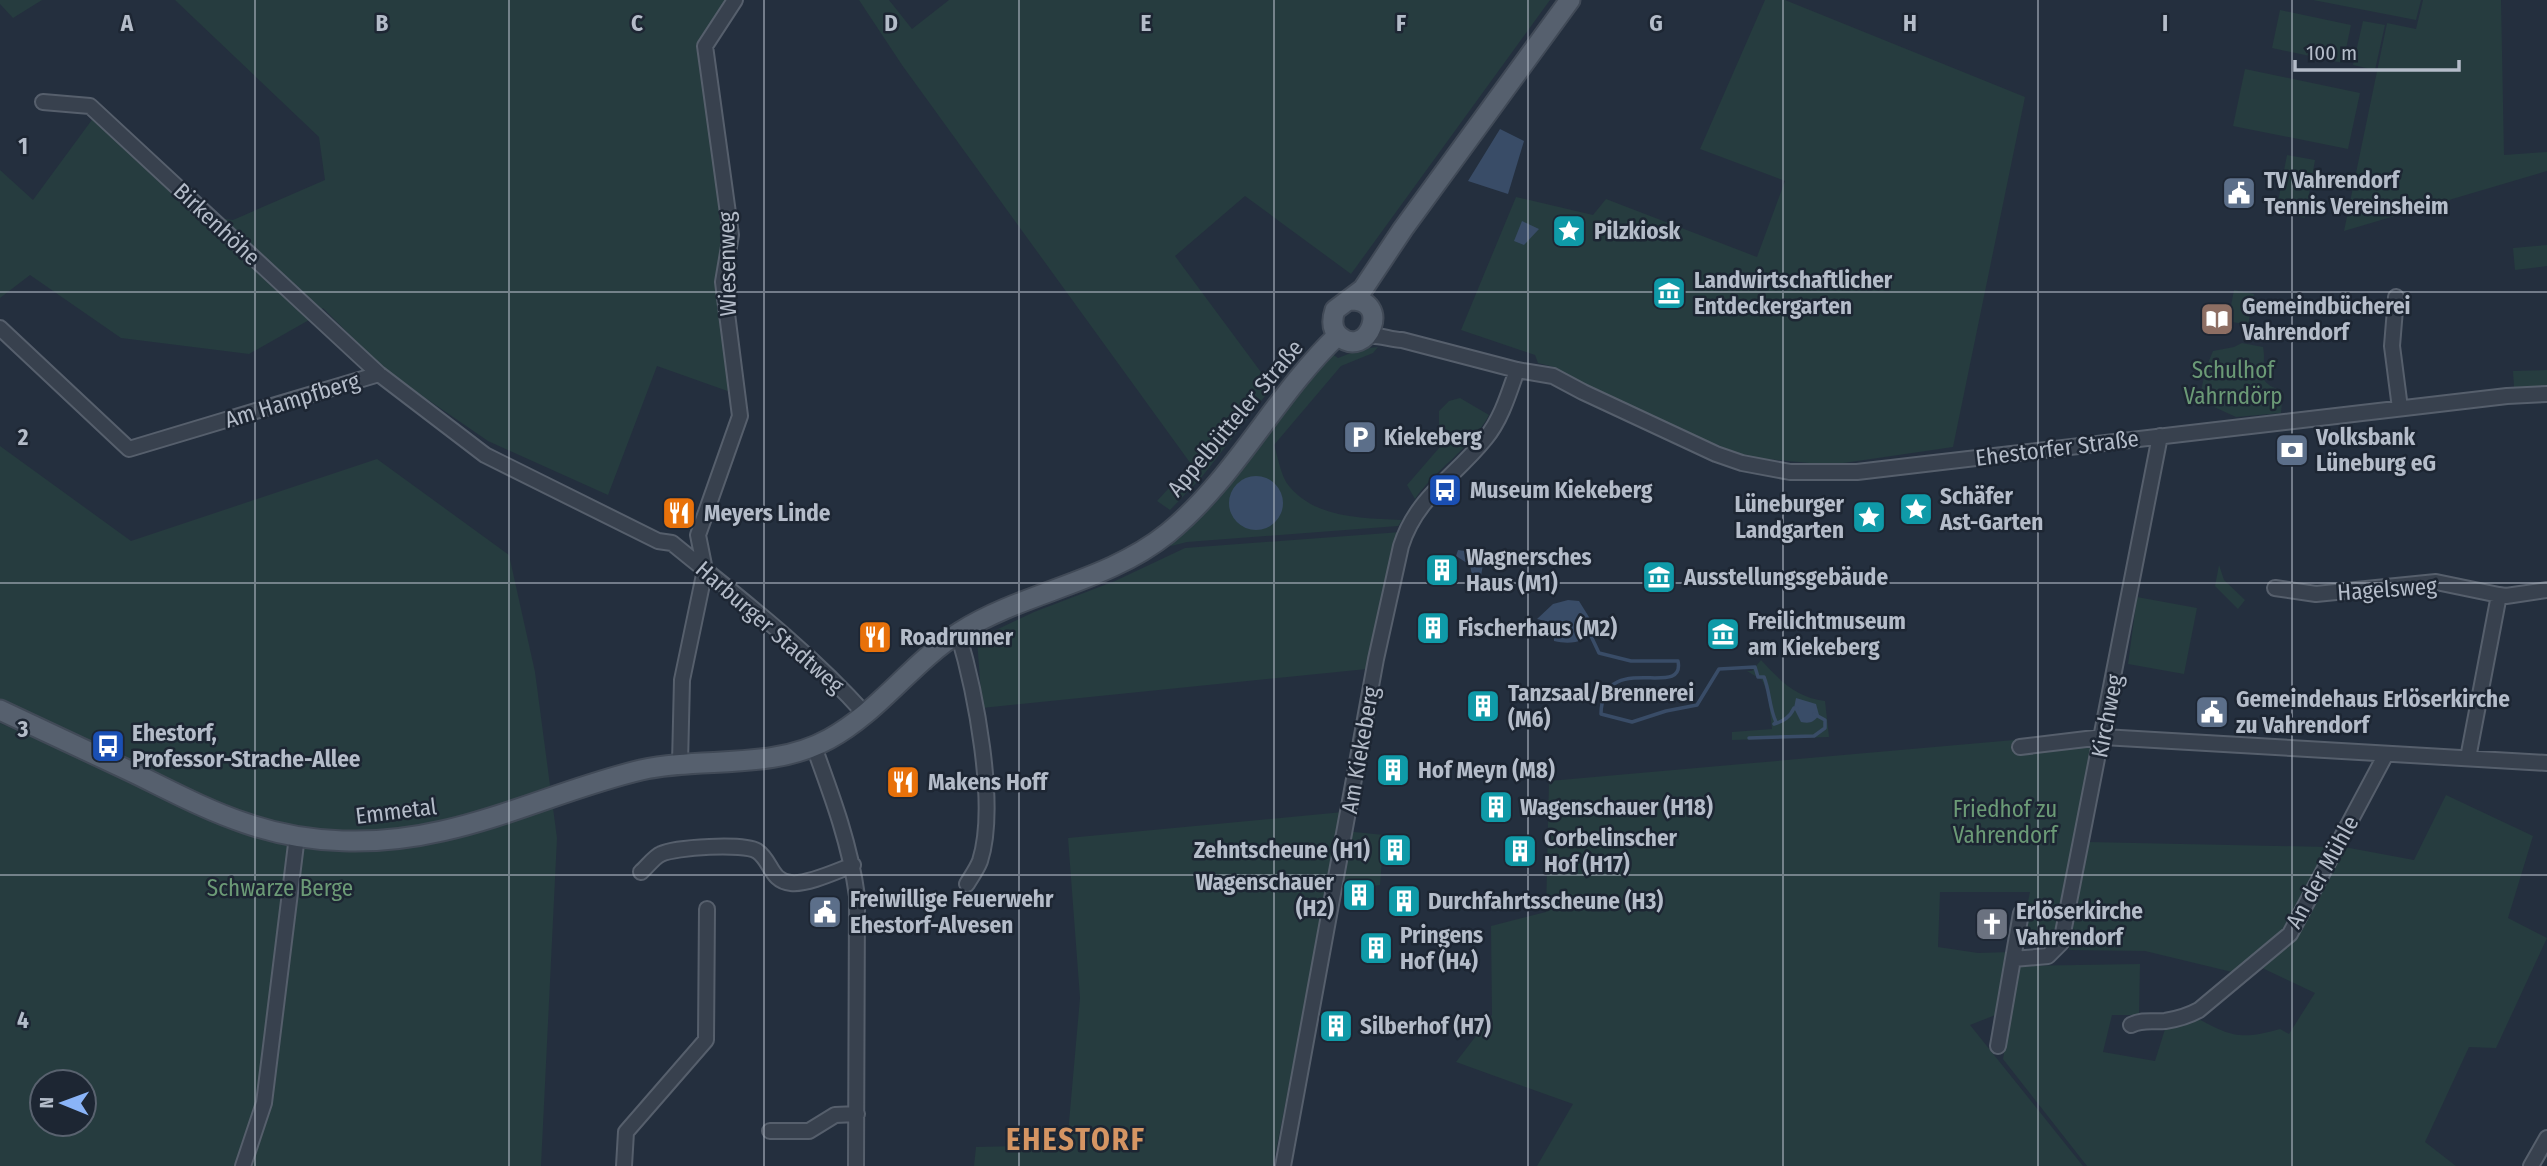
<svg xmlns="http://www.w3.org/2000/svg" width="2547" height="1166" font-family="'Fira Sans Condensed',sans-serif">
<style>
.green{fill:#263c3f;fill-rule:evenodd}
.water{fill:#394c67}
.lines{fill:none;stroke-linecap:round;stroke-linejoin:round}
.stream{stroke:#394c67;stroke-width:3.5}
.minor-casing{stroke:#565f6c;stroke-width:18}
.major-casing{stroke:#414a57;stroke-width:23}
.minor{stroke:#38414e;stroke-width:14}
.major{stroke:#56606e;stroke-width:19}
.grid{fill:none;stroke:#b4bcc9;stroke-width:2;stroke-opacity:0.55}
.labels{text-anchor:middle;stroke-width:5;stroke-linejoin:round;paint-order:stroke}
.poi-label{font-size:23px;font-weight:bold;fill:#b4bcc9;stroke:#1d2633;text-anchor:start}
.street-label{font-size:23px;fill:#b4bcc9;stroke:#1d2633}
.park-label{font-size:23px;fill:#6b9a76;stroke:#1d2633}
.district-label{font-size:30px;font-weight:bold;letter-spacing:2px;fill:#d59563;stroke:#1d2633}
.grid-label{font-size:23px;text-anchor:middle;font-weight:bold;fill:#b4bcc9;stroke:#1d2633;stroke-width:5;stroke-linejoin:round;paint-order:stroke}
</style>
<rect width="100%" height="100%" fill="#242f3e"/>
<path class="green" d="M0,0H42L13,18L0,4Z
M175,0H726L701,39L728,230L720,277L736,394L657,366L608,495L488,441L386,371L323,308L309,320L249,354L121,338L30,275L0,298V170L33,200L94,117L204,216L233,220L325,180L319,137Z
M859,0H889L912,29L949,0H1550L1351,274L1245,196L1175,256L1272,387L1201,478L1170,510L1157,501L1191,464L902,65Z
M1765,0H1785L2025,97L1953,447L1830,465L1747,457L1685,432L1558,373L1554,367L1538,363L1535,355L1461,330L1516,197L1593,215L1606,199L1757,257L1785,181L1700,149Z
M2313,0H2421L2416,20Z
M2423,0H2501L2504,155L2547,152V171L2344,231L2387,23L2416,29Z
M2280,10L2351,25L2343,63L2272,48Z
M2363,21L2385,25L2375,70L2353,65Z
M2245,69L2360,93L2348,149L2233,126Z
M2287,155L2315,160L2305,218L2276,212Z
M2547,245V266L2515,270L2513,248Z
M2234,290L2254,294L2248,325L2228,321Z
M2242,343L2263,347C2268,371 2251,381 2283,391L2281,413L2236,417L2199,400L2206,368L2213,351L2234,347Z
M1378,347L1373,353L1341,366L1274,445C1278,457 1281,477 1289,486C1316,519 1364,518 1402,520L1398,526L1187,542L1171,546L1168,539L1332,354L1338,358L1361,349Z
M2547,370V386L2514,387L2513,371Z
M1460,398L1489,415C1471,449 1436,468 1415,499L1407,485L1439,448V411L1449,401Z
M0,446L131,541L377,459L509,555L535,672L557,838L541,1166H0V723L47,744L54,726L0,701ZM42,1082H84V1124H42Z
M1401,532L1389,569L1367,669L982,708L977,639L1034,612L1115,581L1185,548Z
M2219,565L2224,580L2245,600L2238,609L2215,586Z
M2137,597L2197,608L2184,674L2128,664Z
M1761,660C1781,681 1795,697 1825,701L1829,737L1732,740V732L1772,729L1768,694L1762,680L1747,671H1752Z
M2014,740L2015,751L2092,745L2054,941L2019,944L2030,892H1940L1938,947L1978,953L2010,952L2003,1012L1970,1025L2083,1166H1537L1573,1104L1456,1062L1492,1015L1491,926L1546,912L1549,781Z
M2446,795L2533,836L2508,918L2547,938L2496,1048L2469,1047L2425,1142L2456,1166H2087L2003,1059L2019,966L2140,964L2139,1015H2112L2103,1052L2155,1061L2166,1026L2195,1017C2231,1037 2241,1040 2280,1029L2289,1034L2315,993L2258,966L2294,937L2344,847L2414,860Z
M1343,812L1273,1166H974L976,1147L1067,1145L1080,998L1068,838Z
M1344,831L1384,835L1380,885L1332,892Z
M2089,842L2328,847L2284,931L2232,972L2145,951L2069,950Z"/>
<path class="water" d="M1500,129L1524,141L1508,194L1468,181Z
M1522,221L1539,229L1524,245L1514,241Z
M1229 503a27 27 0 1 1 54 0a27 27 0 1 1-54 0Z
M1458,550C1486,553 1485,559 1479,585L1473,580L1470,565L1456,556Z
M1568,600L1579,601L1597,630C1585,642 1571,645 1554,641L1553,623L1537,619L1553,604Z
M1796,698L1816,704L1819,715C1814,722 1810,724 1801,722L1794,708Z"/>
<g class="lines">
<path class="stream" d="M1591,636L1599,653L1631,661H1678C1686,701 1602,648 1601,714L1632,722L1666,711L1697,705L1719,669L1755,667L1758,677H1764C1770,692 1769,707 1776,722L1774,724C1784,721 1790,717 1794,708L1797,709
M1749,738L1814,736L1825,728V720L1814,714"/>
<g class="minor-casing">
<path id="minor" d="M43,102L90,106L379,374
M2396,297L2392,346L2400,408
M0,328L129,449L379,374L485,455L658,541L672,543C738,597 808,650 865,714
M1367,336C1379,334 1390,340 1402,340L1517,370L1553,376L1583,392L1716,454L1742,463L1790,472H1857L2507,396L2547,394
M2275,588L2316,594L2436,582L2499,595L2468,758
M2499,595L2506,596L2547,590
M958,633C975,690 998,805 980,861C977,869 971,877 967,884
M814,747C832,796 850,844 857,896L856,1166
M2020,747L2103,737L2547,763
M680,763L682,680L705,570L698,535L740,416L723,282L731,235L705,46L735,0
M641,872C647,867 654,857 661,854C675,847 744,843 757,851C772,861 770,881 791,883C807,885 837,871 853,865
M2013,959L2021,913
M2131,1025C2142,1019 2153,1022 2165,1021C2178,1019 2188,1016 2199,1010L2290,934L2386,754
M1998,1046L2013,959L2048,956L2061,943L2160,436
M770,1131H809L835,1115L857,1114
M243,1166L264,1103L297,836
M624,1166L626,1132L706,1040L707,909
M1283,1166L1376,659L1401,546C1417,496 1454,478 1485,439C1501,420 1509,393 1517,370
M2531,1166L2547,1138"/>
</g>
<g class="major-casing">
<path id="major" d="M1349,300C1393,298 1368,361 1339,336C1331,329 1332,319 1335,310L1363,289L1403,229L1570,0
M0,710C44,731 88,751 132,772C169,790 206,810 245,823C308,845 377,846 442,831C510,816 573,786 641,770C703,756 771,771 829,739C879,712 912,662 960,632C1025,591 1106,583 1168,533C1236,477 1275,395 1338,335"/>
</g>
<use href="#minor" class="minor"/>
<use href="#major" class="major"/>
</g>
<path class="grid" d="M255,0V1166M509,0V1166M764,0V1166M1019,0V1166M1274,0V1166M1528,0V1166M1783,0V1166M2038,0V1166M2292,0V1166M0,292H2547M0,583H2547M0,875H2547"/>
<defs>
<g id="civic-square" transform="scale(1.75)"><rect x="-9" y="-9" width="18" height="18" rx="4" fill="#5c6f8a" stroke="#1d2633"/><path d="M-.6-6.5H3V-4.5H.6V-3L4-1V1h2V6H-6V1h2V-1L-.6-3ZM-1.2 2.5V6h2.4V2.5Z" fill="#fff"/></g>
<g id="sight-square" transform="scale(1.75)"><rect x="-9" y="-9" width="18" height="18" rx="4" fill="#0f9aa8" stroke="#1d2633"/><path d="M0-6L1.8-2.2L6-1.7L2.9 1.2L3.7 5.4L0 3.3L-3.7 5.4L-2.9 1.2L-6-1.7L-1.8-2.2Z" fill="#fff"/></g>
<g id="museum-square" transform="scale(1.75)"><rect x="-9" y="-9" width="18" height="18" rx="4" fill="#0f9aa8" stroke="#1d2633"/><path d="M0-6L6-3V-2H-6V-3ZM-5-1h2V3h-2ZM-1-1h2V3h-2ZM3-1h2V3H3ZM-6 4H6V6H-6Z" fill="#fff"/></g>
<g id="library-square" transform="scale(1.75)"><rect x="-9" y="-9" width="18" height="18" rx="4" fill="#8d6e63" stroke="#1d2633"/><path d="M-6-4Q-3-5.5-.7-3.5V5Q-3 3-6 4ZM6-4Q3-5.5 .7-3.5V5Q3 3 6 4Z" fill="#fff"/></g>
<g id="parking-square" transform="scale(1.75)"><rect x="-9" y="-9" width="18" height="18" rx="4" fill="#5c6f8a" stroke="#1d2633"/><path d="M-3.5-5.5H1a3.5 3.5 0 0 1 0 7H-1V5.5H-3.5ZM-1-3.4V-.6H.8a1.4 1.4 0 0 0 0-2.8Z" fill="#fff"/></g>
<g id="bank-square" transform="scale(1.75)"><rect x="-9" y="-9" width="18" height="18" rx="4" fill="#5c6f8a" stroke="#1d2633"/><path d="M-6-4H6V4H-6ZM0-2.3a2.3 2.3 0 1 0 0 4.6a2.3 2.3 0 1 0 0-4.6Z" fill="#fff"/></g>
<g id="bus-square" transform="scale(1.75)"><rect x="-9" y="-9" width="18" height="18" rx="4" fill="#1a4fb4" stroke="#1d2633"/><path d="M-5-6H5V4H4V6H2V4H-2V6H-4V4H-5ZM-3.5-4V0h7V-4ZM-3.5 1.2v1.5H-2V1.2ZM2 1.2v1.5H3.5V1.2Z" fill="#fff"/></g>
<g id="restaurant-square" transform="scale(1.75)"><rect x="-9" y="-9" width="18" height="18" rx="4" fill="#e8710a" stroke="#1d2633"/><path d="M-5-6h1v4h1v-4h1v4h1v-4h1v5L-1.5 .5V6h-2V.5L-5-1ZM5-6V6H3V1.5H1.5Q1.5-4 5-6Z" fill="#fff"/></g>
<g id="building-square" transform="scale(1.75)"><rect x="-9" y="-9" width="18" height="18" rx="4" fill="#0f9aa8" stroke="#1d2633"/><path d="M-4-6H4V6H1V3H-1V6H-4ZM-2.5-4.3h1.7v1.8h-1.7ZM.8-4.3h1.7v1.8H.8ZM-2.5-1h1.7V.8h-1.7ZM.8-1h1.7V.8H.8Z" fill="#fff"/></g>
<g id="church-square" transform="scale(1.75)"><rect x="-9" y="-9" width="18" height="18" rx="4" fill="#6b7280" stroke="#1d2633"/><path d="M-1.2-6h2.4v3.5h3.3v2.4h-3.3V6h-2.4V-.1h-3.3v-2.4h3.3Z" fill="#fff"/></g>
</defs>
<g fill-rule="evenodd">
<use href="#civic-square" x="2239" y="193"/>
<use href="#sight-square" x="1569" y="231"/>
<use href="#museum-square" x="1669" y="293"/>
<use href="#library-square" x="2217" y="319"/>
<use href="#parking-square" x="1360" y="437"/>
<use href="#bank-square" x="2292" y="450"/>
<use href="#bus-square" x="1445" y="490"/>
<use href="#sight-square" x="1916" y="509"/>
<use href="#restaurant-square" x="679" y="513"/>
<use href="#sight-square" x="1869" y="517"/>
<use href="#building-square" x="1442" y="570"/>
<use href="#museum-square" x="1659" y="577"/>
<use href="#building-square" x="1433" y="628"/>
<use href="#museum-square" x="1723" y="634"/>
<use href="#restaurant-square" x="875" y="637"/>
<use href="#building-square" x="1483" y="706"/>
<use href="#civic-square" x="2212" y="712"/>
<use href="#bus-square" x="108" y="746"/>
<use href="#building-square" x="1393" y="770"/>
<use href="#restaurant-square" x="903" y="782"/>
<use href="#building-square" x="1496" y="807"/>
<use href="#building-square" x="1395" y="850"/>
<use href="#building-square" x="1520" y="851"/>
<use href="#building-square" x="1359" y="895"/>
<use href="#building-square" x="1404" y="901"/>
<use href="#civic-square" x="825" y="912"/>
<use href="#church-square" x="1992" y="924"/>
<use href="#building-square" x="1376" y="948"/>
<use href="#building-square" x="1336" y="1026"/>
</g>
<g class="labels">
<g class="poi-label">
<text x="2264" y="188">TV Vahrendorf<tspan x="2264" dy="26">Tennis Vereinsheim</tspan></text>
<text x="1594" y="239">Pilzkiosk</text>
<text x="1694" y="288">Landwirtschaftlicher<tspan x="1694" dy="26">Entdeckergarten</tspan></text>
<text x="2242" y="314">Gemeindbücherei<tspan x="2242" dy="26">Vahrendorf</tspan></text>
<text x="1384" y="445">Kiekeberg</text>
<text x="2316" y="445">Volksbank<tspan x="2316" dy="26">Lüneburg eG</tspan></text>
<text x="1470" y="498">Museum Kiekeberg</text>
<text x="1940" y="504">Schäfer<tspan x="1940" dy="26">Ast-Garten</tspan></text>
<text x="1844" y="512" text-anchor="end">Lüneburger<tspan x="1844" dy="26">Landgarten</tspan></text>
<text x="704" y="521">Meyers Linde</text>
<text x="1466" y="565">Wagnersches<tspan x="1466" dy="26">Haus (M1)</tspan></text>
<text x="1684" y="585">Ausstellungsgebäude</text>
<text x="1748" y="629">Freilichtmuseum<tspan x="1748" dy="26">am Kiekeberg</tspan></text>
<text x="1458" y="636">Fischerhaus (M2)</text>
<text x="900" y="645">Roadrunner</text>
<text x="1508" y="701">Tanzsaal/Brennerei<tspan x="1508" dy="26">(M6)</tspan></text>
<text x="2236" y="707">Gemeindehaus Erlöserkirche<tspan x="2236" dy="26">zu Vahrendorf</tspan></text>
<text x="132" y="741">Ehestorf,<tspan x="132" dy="26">Professor-Strache-Allee</tspan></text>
<text x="1418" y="778">Hof Meyn (M8)</text>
<text x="928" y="790">Makens Hoff</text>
<text x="1520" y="815">Wagenschauer (H18)</text>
<text x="1544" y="846">Corbelinscher<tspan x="1544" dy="26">Hof (H17)</tspan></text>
<text x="1370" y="858" text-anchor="end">Zehntscheune (H1)</text>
<text x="1334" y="890" text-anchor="end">Wagenschauer<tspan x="1334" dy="26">(H2)</tspan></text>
<text x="850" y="907">Freiwillige Feuerwehr<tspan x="850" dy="26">Ehestorf-Alvesen</tspan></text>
<text x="1428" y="909">Durchfahrtsscheune (H3)</text>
<text x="2016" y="919">Erlöserkirche<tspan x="2016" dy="26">Vahrendorf</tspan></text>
<text x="1400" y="943">Pringens<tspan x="1400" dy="26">Hof (H4)</tspan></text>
<text x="1360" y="1034">Silberhof (H7)</text>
</g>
<g class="street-label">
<text transform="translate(217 224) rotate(43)" y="8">Birkenhöhe</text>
<text transform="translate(727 264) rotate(-91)" y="8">Wiesenweg</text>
<text transform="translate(292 400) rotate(-17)" y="8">Am Hampfberg</text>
<text transform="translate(1235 418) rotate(-50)" y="8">Appelbütteler Straße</text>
<text transform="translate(2057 448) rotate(-7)" y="8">Ehestorfer Straße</text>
<text transform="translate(2387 589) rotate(-4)" y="8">Hagelsweg</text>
<text transform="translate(770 627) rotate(41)" y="8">Harburger Stadtweg</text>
<text transform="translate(2107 716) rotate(-79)" y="8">Kirchweg</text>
<text transform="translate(1360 750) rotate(-80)" y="8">Am Kiekeberg</text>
<text transform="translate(396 811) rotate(-7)" y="8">Emmetal</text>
<text transform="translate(2322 872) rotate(-61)" y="8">An der Mühle</text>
</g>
<g class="park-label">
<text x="2233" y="378">Schulhof<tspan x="2233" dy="26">Vahrndörp</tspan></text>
<text x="2005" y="817">Friedhof zu<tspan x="2005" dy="26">Vahrendorf</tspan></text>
<text x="280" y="896">Schwarze Berge</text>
</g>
<g class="district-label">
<text x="1076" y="1150">EHESTORF</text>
</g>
</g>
<g class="grid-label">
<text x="127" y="31">A</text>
<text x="382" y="31">B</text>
<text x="637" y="31">C</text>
<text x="891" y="31">D</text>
<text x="1146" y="31">E</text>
<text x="1401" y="31">F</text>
<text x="1656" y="31">G</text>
<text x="1910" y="31">H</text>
<text x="2165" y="31">I</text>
<text x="23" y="154">1</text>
<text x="23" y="445">2</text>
<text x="23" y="737">3</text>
<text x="23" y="1028">4</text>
</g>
<g transform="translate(63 1103) rotate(271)"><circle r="33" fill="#1d2633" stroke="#59626f" stroke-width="2"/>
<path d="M0-5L12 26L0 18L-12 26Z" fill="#8ab4f8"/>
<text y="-10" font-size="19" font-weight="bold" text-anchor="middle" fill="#b4bcc9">N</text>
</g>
<path d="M2295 60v10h164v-10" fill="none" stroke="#b4bcc9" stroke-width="3.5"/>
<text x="2306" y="60" font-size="21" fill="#b4bcc9" stroke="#1d2633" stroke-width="5" paint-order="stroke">100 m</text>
</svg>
